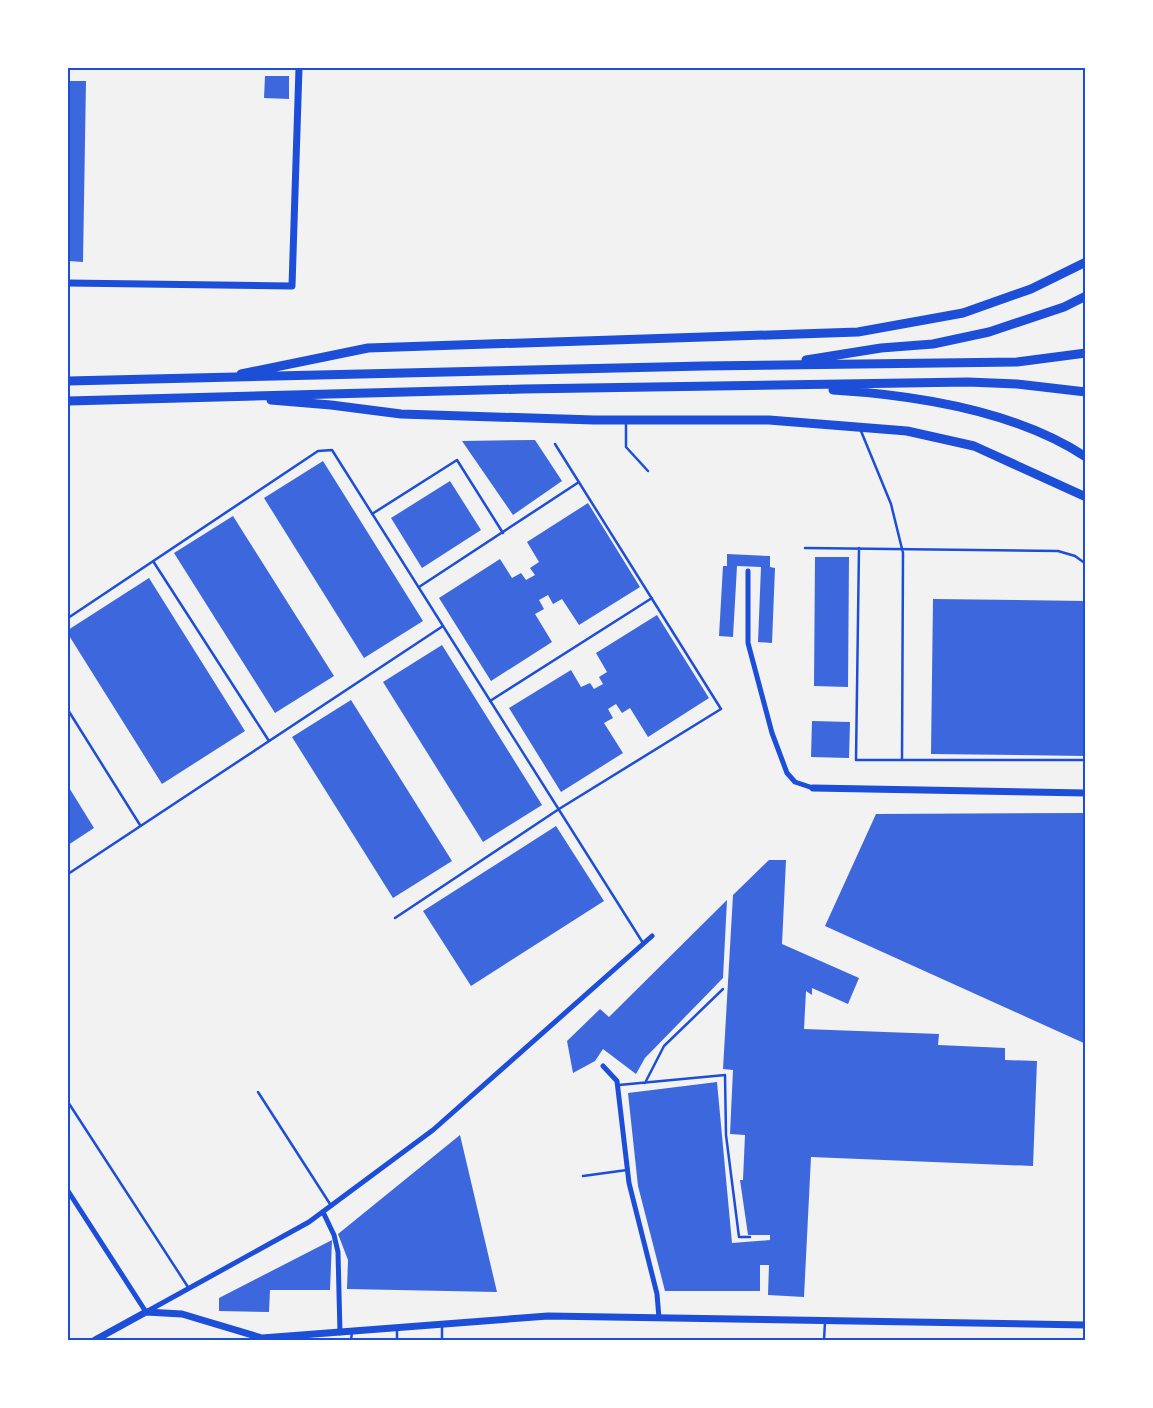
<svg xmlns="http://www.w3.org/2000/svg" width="1153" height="1408" font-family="'IBM Plex Sans',sans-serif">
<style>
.building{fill:#3d67dc}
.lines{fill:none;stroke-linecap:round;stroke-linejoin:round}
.service{stroke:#1d4ed8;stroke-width:2.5}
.minor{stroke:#1d4ed8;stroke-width:5}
.tertiary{stroke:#1d4ed8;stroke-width:7}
.primary{stroke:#1d4ed8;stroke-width:9}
.neatline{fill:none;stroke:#1d4ed8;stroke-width:2}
</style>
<rect width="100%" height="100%" fill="#f2f2f2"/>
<path class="building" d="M265,76H289V99L264,98Z
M68,81H86L83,262L68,261Z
M535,440L562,481L513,515L462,441Z
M323,461L423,621L364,658L264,498Z
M450,481L481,530L422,568L391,518Z
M588,503L640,587L579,625L562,599L553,604L548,595L539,600L544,609L535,614L552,642L491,681L439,598L500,559L512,578L521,573L526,580L535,575L530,568L539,562L527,542Z
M233,516L334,676L275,713L174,553Z
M727,554L770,556V567L775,568L772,643L758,642L761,567L737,566L733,637L719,636L723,566H727Z
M815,557H849L848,687L814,686Z
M149,578L245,731L162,784L68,634V630Z
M933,599L1086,601V756L931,754Z
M657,615L709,698L648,737L630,708L622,713L616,704L608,709L613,718L604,723L623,753L561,792L509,708L571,670L581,687L590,683L594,689L603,684L599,677L607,672L596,653Z
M442,645L542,805L483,842L383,682Z
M351,700L452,861L393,898L292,737Z
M812,721L850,722L849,758L811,757Z
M68,786L94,828L68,845Z
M1086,813V1044L825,926L876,814Z
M556,826L604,901L471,986L423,911Z
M769,860H786L782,944L859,978L848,1004L812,988V995L806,991L804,1029L939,1034L938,1045L1005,1048V1060L1037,1061L1033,1166L811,1157L804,1297L768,1295L769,1265H760V1291H665L638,1186L628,1093L717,1082L732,1243L770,1240V1235H748L740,1180H743L745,1135L730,1134L733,1070L723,1069L733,895Z
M727,900L723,978L645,1058L636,1074L603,1049L595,1061L573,1073L567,1041L600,1009L609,1017Z
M460,1135L497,1292L347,1289L348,1260L338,1234Z
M332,1240L330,1290H270L269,1312L219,1311V1298Z"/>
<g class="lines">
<path class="service" d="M626,421V447L648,471
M861,431L891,504L903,553L902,760H1086
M372,514L457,460L503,533
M805,548L1058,551L1075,556L1086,564
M859,548L856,760H902
M153,561L269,741
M419,587L579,482
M68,618L318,451L332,450L643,943
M490,701L652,598
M68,710L140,825
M68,874L443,626
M395,918L559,809L721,709L555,444
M645,1083L664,1046L723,989
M619,1085L725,1075L726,1135L739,1237H750
M258,1092L330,1204
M68,1102L188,1287
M583,1176L627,1170
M351,1340L352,1332
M397,1340V1330
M442,1340V1325
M824,1340L825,1322"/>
<path class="minor" d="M748,571V643L772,733L787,773L795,782L813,788
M603,1066L617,1081L629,1183L657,1294L659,1318
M68,1191L146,1312L309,1222L433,1130L652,936
M323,1212L334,1235L338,1252L340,1333"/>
<path class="tertiary" d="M68,283L292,286L299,68
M813,788L1086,793
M95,1340L146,1312L182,1314L262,1338L548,1316L1086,1325"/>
<path class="primary" d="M806,360L881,348L933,344L989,332L1064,307L1086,296
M241,374L368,348L858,332L963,313L1031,289L1086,262
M68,381L704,366L1017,362L1086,353
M833,390C915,395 1016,411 1086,457
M271,400L331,405L401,414L594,420H769L907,431L974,446L1086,497
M68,401L523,389L968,382L1017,384L1086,392"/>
</g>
<rect width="1153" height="1408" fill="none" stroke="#ffffff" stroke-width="138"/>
<rect x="69" y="69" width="1015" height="1270" class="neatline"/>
</svg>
